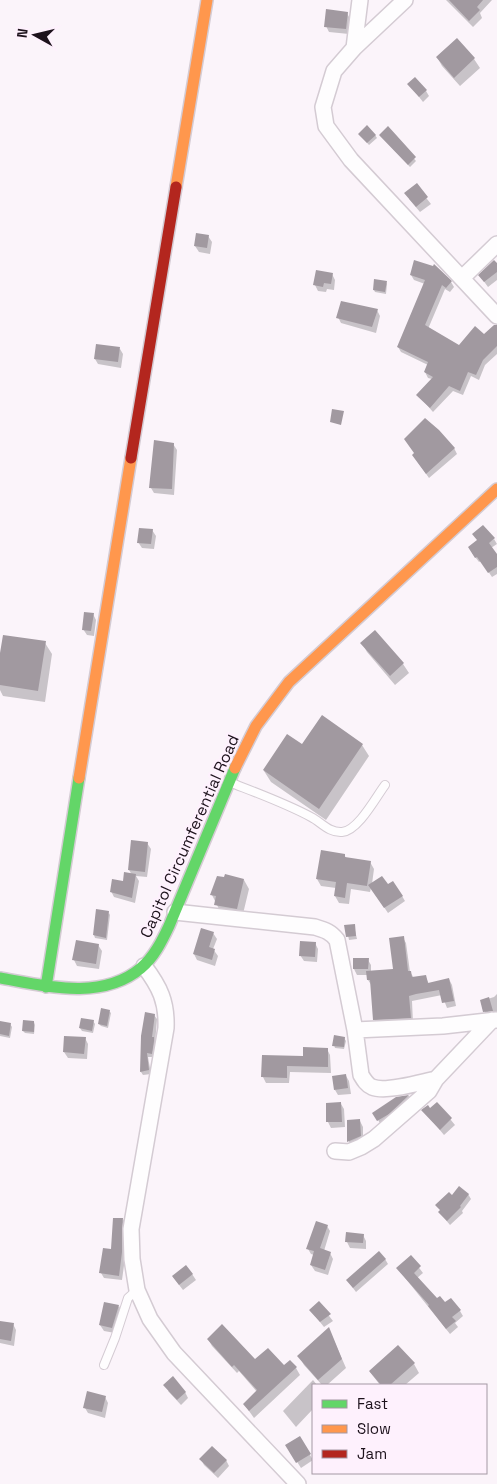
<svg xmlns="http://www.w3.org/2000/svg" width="497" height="1484" font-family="'Space Grotesk',sans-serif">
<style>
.shadow{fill:#0003}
.building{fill:#a199a0}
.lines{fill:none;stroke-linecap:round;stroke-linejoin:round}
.lane-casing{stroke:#d4cbd3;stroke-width:10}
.street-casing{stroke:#d4cbd3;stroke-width:18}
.fast-casing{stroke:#d4cbd3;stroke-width:14}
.slow-casing{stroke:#d4cbd3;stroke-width:14}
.jam-casing{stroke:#d4cbd3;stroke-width:14}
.lane{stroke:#fefdfe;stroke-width:8}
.street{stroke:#fefdfe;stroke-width:15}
.fast{stroke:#63d668;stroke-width:11}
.slow{stroke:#ff974d;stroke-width:11}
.jam{stroke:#b3261e;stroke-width:11}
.labels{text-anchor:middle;stroke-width:5;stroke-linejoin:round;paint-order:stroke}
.street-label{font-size:16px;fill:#1d121c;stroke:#fef1fd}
</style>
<rect width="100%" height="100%" fill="#fbf4fa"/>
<path class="shadow" d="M446,0H492L480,13L482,18L473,27Z
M347,13L350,19L349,34L329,32L326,26Z
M457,39L474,59L480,68L460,86L442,66L437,57Z
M409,84L426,91L429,96L423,102Z
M388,128L416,161L410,167L380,135Z
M375,135L377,138L369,145L361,136Z
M416,185L431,204L420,212L409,199Z
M208,236L212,242L210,254L199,252L195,246Z
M497,265V280L488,287L480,276Z
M332,274L335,280L334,290L327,289L326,292L318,291L315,285Z
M411,275L451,282L454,287L450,292L445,289L428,329L459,346L497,330V354L485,365L479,380L471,376L463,395L453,391L433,412L418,395L432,379L428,378L425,372L428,365L401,352L398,347L425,284L414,280Z
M386,282L387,284L386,294L375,292L374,290Z
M377,310L380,316L376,333L341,323L338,317Z
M120,349L123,354L121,368L98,364L95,359Z
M173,444L177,450L174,495L154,493L151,488Z
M454,448L457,454L429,478L417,461Z
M152,530L156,536L154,549L142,548L138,542Z
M494,539L497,544L491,548L497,557V574L492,577L481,561L479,562L472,553Z
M93,614L96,620L94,636L87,635L83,629Z
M375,631L403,664L409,673L395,685L367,652L362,643Z
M45,643L52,654L45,702L3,696L0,690V661Z
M362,745L369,756L326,820L271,782L264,771Z
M147,843L151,849L147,877L136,876L139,881L135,903L114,897L111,891L132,875L129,870Z
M344,855L347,859L370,862L374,869L372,884L387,886L402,896L405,901L388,913L371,888L370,892L351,889L349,904L339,903L335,896L336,888L321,886L317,879Z
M244,880L249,889L242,918L221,913L212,895Z
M109,913L110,915L107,940L95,938L94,935Z
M346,926H354L357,939L349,940Z
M213,933L217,939L213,949L218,956L215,966L197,960L194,954Z
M403,938L406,943L410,972L414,978L425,976L429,984L449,979L452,985L456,1006L447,1008L442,995L412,1001L413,1023L378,1025L374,1019L372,986L368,980V975H357L354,969L368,960L371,965V971L394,970Z
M315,943L318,949L317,962L304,961L300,955Z
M98,945L102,951L99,969L77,966L74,960Z
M497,994V1017H487L481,1001L494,997Z
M109,1011L111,1013L108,1028L101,1026L99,1024Z
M154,1015L157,1019L154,1057H148L151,1074L143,1075L141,1072Z
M93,1021L95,1024L93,1033L82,1031L80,1028Z
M0,1022L10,1024L12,1027L10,1038L0,1036Z
M34,1022L35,1025L34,1034L25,1033L23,1031Z
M85,1038L88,1044L87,1059L68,1058L64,1052Z
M344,1038L346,1041L344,1049L335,1048L334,1045Z
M327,1049L330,1055L331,1073L290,1072L289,1083H266L263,1077L304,1057Z
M346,1076L349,1081L351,1094L338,1095L335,1090Z
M409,1096L411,1100L381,1125L374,1113L397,1098Z
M437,1103L455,1125L444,1135L423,1110H430Z
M327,1104H341L344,1109L345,1127L331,1128L328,1122Z
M348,1121H360L363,1127V1142L352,1148L349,1142Z
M468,1194L471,1199L462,1211L463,1213L450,1225L439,1212L452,1197Z
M123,1219L126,1224L125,1258L122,1280L104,1278L101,1273L112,1250Z
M327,1226L330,1231L324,1251L330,1253L333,1259L328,1275L315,1271L311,1265L314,1255L311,1254L308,1249Z
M363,1235L366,1241V1249L350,1248L347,1242Z
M411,1257L423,1273L417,1278L437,1300L460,1311L463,1316L455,1323L458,1327L450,1334L398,1269Z
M385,1259L388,1264L356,1292L347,1280Z
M192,1274L196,1280L183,1290L173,1277Z
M319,1303L333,1321L324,1327L311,1311Z
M119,1306L122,1312L115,1333L104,1331L100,1325Z
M0,1322L13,1324L16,1330L14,1346L0,1343Z
M329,1329L346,1368L327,1385H322L304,1365L299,1356Z
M208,1339L255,1361L283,1367L296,1368L300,1375L254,1418L244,1404L257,1392L239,1371L237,1373L212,1346Z
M414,1364L419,1373L405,1385H380L370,1372Z
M313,1380L317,1385H313V1409L296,1427L283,1411Z
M168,1391L185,1392L188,1398L181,1405Z
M105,1397L108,1403L105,1418L88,1413L85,1408Z
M299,1437L313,1460L301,1468L287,1446Z
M201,1459L226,1460L229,1466L218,1478L204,1465Z"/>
<path class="building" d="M449,0H483L477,7L480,10L469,21Z
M326,9L348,12L346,29L324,27Z
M457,38L475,58L454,78L436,57Z
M415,77L427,90L419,97L407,84Z
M367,125L376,135L367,143L358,134Z
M388,126L416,157L408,165L379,135Z
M417,183L428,197L416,207L404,193Z
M196,233L209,235L207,248L194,246Z
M414,260L433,266L434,264L452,281L446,288L442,285L425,325L459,345L475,326L484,334L494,325H497V346L483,360L476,375L468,372L460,391L449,386L430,408L416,395L433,377L424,372L428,362L397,347L425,280L410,275Z
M494,260L497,263V272L484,282L478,275Z
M316,270L333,273L331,284L324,283L323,287L313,285Z
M374,279L387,281L385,292L373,290Z
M341,301L378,309L372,327L336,318Z
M96,344L120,347L118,362L94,359Z
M332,409L344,411L341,425L330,422Z
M425,418L439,430L455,448L426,474L412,455L414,453L404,439Z
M154,440L174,443L172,489L149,488Z
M483,525L495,538L489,543L497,554V567L488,573L477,557L475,558L468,547L477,540L472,534Z
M139,528L153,529L151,544L137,543Z
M84,612L94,613L91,631L82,630Z
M375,630L404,663L390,676L360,643Z
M3,635L46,641L38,691L0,685V653Z
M322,715L363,744L319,809L263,770L287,734L302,744Z
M131,840L148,842L145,872L128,870Z
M321,850L345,854V857L371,861L367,886L347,883L345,898L334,896L336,882L316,879Z
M124,872L136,874L132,898L110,892L112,879L123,881Z
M225,874L244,879L237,909L214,905L216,896L210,895L217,876L224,877Z
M382,876L388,884L393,881L403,896L384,908L368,885Z
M96,909L109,911L106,938L93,935Z
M355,924L356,936L346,937L344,925Z
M201,928L214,932L209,947L215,949L212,960L193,954Z
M404,936L408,971H411L412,977L426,975L428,983L449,978L454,1001L442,1003L439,990L416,994L409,996L411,1018L373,1020L370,980H367L366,971L393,969L389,938Z
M76,940L99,944L96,964L72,960Z
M300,941L316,942L315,957L299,956Z
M353,958H369L368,969H353Z
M489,997L493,1011L483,1012L480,1000Z
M101,1008L110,1010L107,1026L98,1024Z
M145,1012L155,1014L152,1037H154V1041L152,1054L147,1053L149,1070L140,1072L141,1036Z
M81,1018L94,1020L92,1031L79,1028Z
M23,1020L34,1021V1032L22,1031Z
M0,1021L11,1023L9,1036L0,1034Z
M334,1035L345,1037L344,1047L332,1046Z
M64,1036L86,1037L84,1054L63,1052Z
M303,1047L328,1048V1067L287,1066V1078L261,1077L262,1055L303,1056Z
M346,1074L348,1088L334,1090L332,1076Z
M409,1095L389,1114L377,1121L372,1113L396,1097Z
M341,1102L342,1122H326V1103Z
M437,1102L452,1118L440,1130L421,1110L428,1105L430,1108Z
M360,1119L361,1136L347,1142V1120Z
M459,1186L469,1194L460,1206L461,1207L447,1221L438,1212L440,1210L435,1205L449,1192L452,1195Z
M113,1218H123L122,1229V1252L119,1276L99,1273L103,1248L111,1249Z
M316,1221L328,1225L320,1248L331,1252L325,1270L310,1265L314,1251L306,1249Z
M346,1232L364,1234L363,1243L345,1242Z
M379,1251L386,1259L353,1288L346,1280Z
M411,1255L421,1266L414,1273L437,1298L440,1296L445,1302L451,1298L461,1310L452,1317L456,1321L446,1329L428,1306L429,1305L396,1268Z
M186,1265L193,1274L179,1285L172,1276Z
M319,1301L331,1314L320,1322L309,1310Z
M104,1302L119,1305L112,1328L99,1325Z
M0,1321L14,1323L11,1341L0,1339Z
M222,1324L255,1359L268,1348L284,1365L290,1360L297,1367L249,1411L243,1404L257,1390L234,1365L232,1367L207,1339Z
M329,1327L342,1359L318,1380L297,1356Z
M398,1345L415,1363L390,1385H381L369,1371Z
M173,1376L186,1392L177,1400L163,1385Z
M87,1391L106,1396L102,1412L83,1408Z
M300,1436L311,1454L296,1463L285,1445Z
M212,1446L227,1460L214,1473L199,1459Z"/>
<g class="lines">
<g class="lane-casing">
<path id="lane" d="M229,782C257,793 285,803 311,817C321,822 329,833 342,832C358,831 376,797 385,785
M104,1365L115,1338L128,1298L137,1290"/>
</g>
<g class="street-casing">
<path id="street" d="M405,0L354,48L334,71L323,107L326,126L351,160L497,316
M354,48L360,0
M462,278L497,244
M175,912L315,927C325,930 331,932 337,940L355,1030L361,1075C364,1080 367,1085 372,1087C386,1093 421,1082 436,1079
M144,966C160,987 167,1002 166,1028L131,1229L132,1259L137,1290L150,1319L174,1353L298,1484
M355,1030L443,1026L496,1020
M335,1151L349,1152L361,1147L374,1139L429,1091L436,1079L492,1020"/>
</g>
<g class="fast-casing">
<path id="fast" d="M0,978C45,986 102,1001 141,968C154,957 162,941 169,926L235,768
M46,987L79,778"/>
</g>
<g class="slow-casing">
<path id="slow" d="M176,187L207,0
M235,768L256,726L289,682L497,489
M79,778L131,458"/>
</g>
<g class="jam-casing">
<path id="jam" d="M131,458L176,187"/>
</g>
<use href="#lane" class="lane"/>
<use href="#street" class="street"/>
<use href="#fast" class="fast"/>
<use href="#slow" class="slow"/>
<use href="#jam" class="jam"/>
</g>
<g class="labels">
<g class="street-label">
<text transform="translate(189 836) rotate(-66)" y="6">Capitol Circumferential Road</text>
</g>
</g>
<rect x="312" y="1384" width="175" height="90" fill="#fef1fd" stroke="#a498a3"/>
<rect x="322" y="1400" width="25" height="8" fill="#63d668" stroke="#a498a3"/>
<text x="357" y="1409" font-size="15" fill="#1d121c">Fast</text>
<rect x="322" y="1425" width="25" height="8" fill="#ff974d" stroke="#a498a3"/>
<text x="357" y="1434" font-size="15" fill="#1d121c">Slow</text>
<rect x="322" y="1450" width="25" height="8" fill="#b3261e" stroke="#a498a3"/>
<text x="357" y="1459" font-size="15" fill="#1d121c">Jam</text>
<g transform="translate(35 35) rotate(278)" stroke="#fef1fd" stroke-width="4" paint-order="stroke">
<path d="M0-4L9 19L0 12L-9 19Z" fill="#1d121c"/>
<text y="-8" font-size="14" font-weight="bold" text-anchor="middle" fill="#1d121c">N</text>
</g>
</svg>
